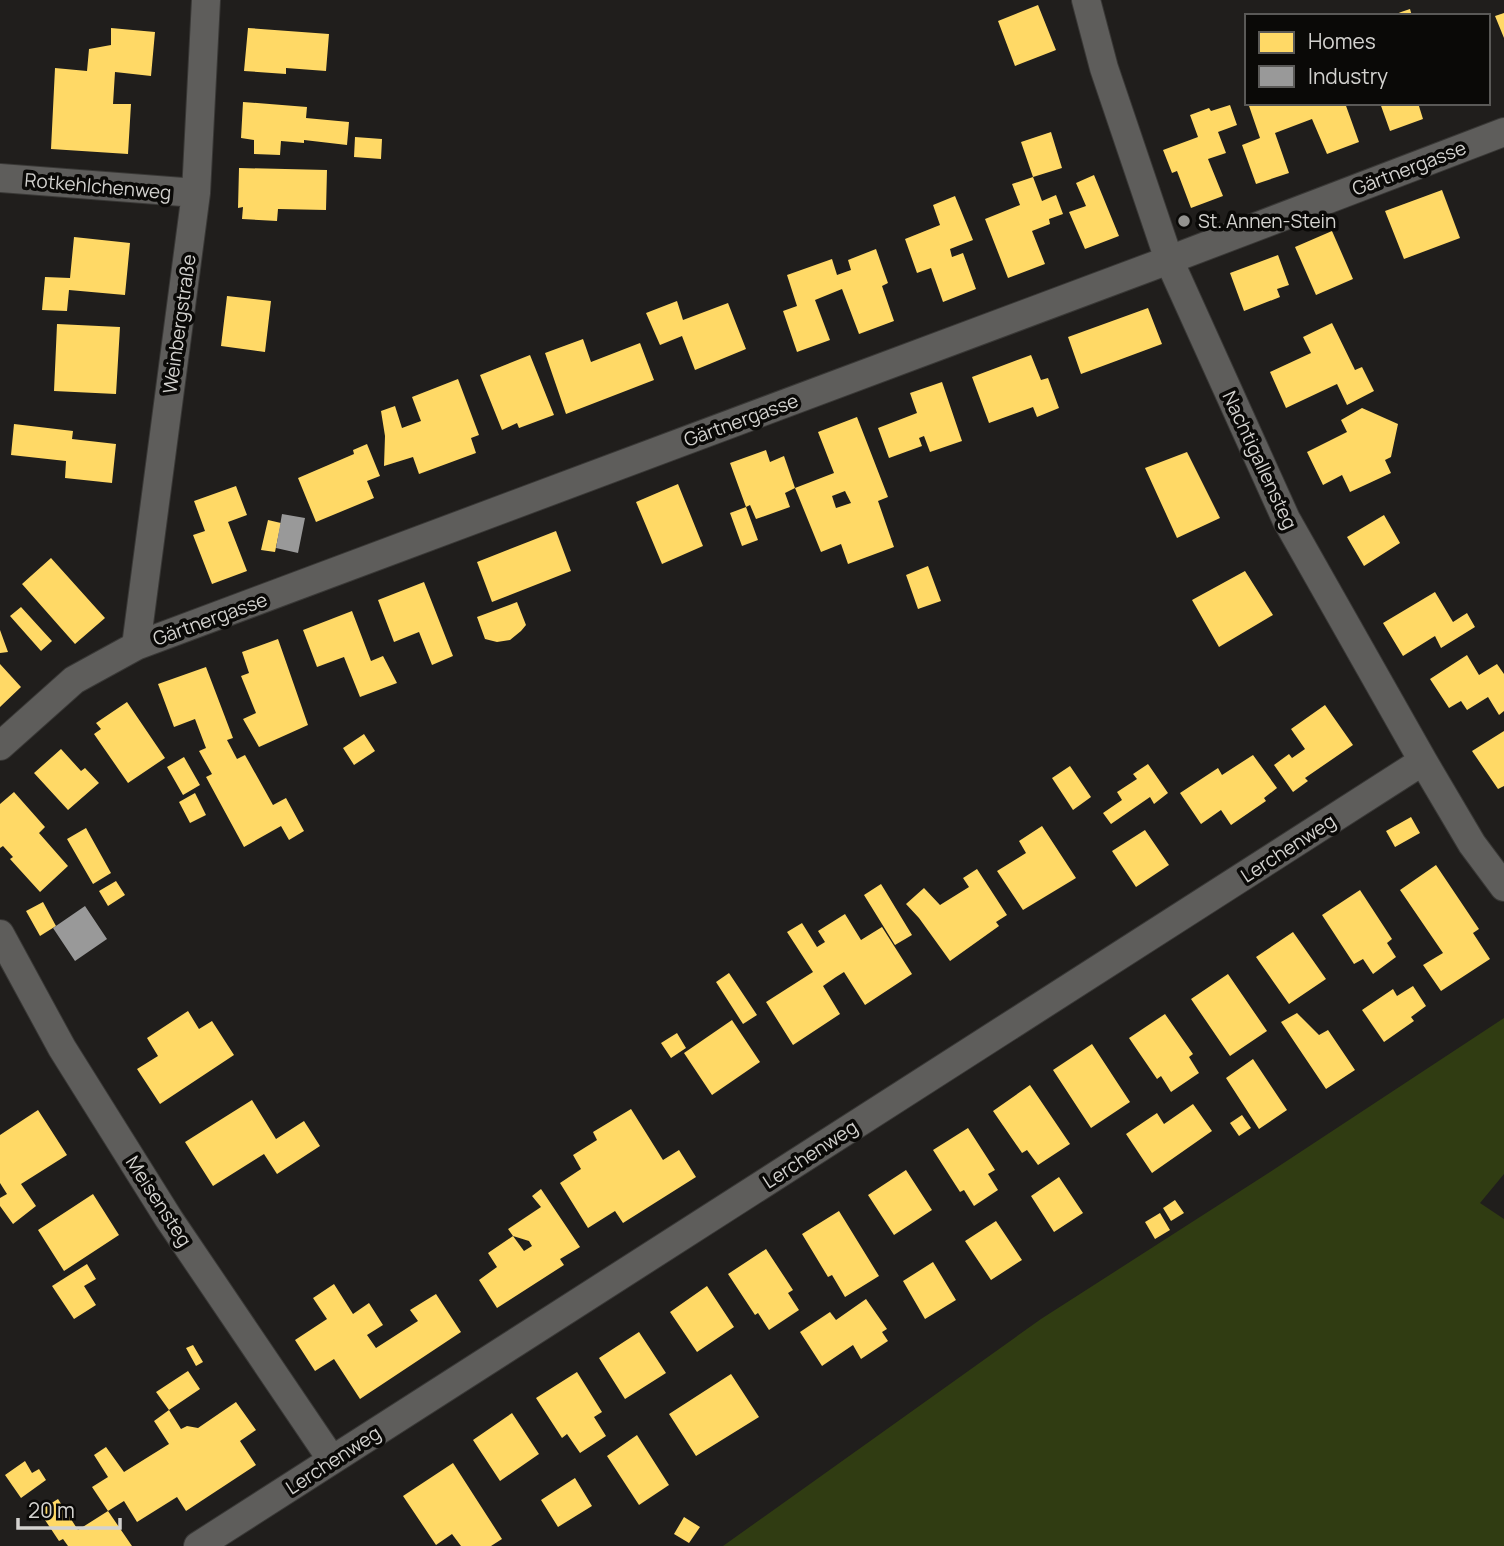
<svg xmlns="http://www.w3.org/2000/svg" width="1504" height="1546" font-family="Manrope,sans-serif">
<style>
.green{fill:#303c12}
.homes{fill:#ffd966;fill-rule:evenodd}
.industry{fill:#999}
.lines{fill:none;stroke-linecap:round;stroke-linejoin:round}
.street-casing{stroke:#393836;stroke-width:30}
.street{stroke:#5e5d5b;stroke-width:28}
.poi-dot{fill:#949390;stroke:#0a0907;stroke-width:2.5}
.labels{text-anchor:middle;stroke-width:7;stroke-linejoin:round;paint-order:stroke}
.street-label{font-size:19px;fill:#d3d2cf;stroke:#0a0907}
.poi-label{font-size:19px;fill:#d3d2cf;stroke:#0a0907;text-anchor:start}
</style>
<rect width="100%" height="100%" fill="#201e1c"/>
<path class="green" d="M1504,1018V1174L1480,1203L1504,1219V1546H723L1041,1319L1270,1172Z"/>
<path class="homes" d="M1038,5L1056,50L1015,66L998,21Z
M1410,9L1412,16H1392L1401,12Z
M1504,13V38L1495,16Z
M111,28L155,32L151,76L115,72L113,104H131L128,154L51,149L55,68L87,71L89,49L111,45Z
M248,28L329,34L326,71L286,68V74L244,71Z
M243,102L307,107L306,118L349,122L347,145L304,140V143L281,141L280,155L254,154V140L241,138Z
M1248,103H1345L1359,142L1327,154L1312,119L1275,133L1289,173L1256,184L1242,145L1260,138Z
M1380,103H1418L1423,119L1390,131Z
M1230,105L1237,125L1218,132L1226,153L1208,159L1223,196L1191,208L1177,171L1172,173L1163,150L1198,137L1190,115L1209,108L1211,111Z
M1051,132L1062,168L1033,177L1042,201L1056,195L1063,214L1049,219L1050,224L1032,231L1045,264L1008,278L985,219L1020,205L1012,184L1033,177L1021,142Z
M355,137L382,139L381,159L354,157Z
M239,168L327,170L326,210L278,209L277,221L242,219L243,207L238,208Z
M1094,175L1119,236L1085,249L1069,212L1086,206L1076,183Z
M1442,190L1460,238L1404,259L1385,211Z
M955,196L973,240L950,249L952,257L963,253L976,289L943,302L931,268L917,273L905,239L940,225L933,205Z
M1332,231L1353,279L1316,295L1295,247Z
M74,237L130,243L125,295L69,290L67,311L42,310L45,277L70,278Z
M876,249L888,283L882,286L894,321L859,334L842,289L815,300L830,340L797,352L783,311L797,306L787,275L832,259L837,275L851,270L848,260Z
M1278,255L1289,285L1277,289L1280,297L1244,311L1230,273Z
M227,296L271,301L265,352L221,346Z
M677,301L683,320L728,303L746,349L695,370L682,336L660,345L646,313Z
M1148,308L1162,344L1081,374L1068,337Z
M1332,323L1355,370L1362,367L1374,391L1347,405L1337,384L1286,408L1270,372L1311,353L1303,337Z
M57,324L120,327L116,394L54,391Z
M583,339L591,362L640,343L654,380L566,414L545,353Z
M530,355L554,415L519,428L517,423L502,430L480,375Z
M1031,355L1041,380L1048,378L1059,408L1037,417L1033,407L989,423L972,377Z
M458,379L479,435L471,438L476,453L419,474L413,457L384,466L385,436L381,411L395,406L402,428L421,421L412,397Z
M942,382L962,441L930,452L924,436L919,438L922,446L889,458L878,428L917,413L910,393Z
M1362,408L1398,424L1391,457L1385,460L1391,473L1350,492L1342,475L1323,485L1307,452L1347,432L1341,420Z
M857,417L888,497L878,501L894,547L848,564L841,544L821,552L795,488L834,473L818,432ZM845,491L851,503L836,508L832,496Z
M14,424L73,431L72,439L116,444L112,483L65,478L66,461L11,455Z
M367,444L380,476L367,481L374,498L316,522L298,478L354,454L353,450Z
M766,450L770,462L784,456L795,488L785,493L790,507L756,519L750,505L746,507L758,540L742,546L730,513L746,507L730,463Z
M1187,452L1220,518L1177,538L1145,468Z
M678,484L703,546L662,564L636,502Z
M236,486L247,515L228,522L247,571L212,584L193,535L205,531L194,501Z
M1384,515L1400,543L1364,566L1347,537Z
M268,520L281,523L275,552L261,550Z
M556,531L571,571L492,602L477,562Z
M51,558L105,618L75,644L22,584Z
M928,566L941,601L918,609L906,575Z
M1245,571L1273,615L1219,647L1192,600Z
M424,582L453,656L432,665L419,632L394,642L378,600Z
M1435,592L1453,622L1467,613L1475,627L1441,648L1435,636L1403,656L1383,623Z
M517,602L526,625L521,631L510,640L497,642L485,639L477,617Z
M21,607L52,641L41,651L10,616Z
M352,611L371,661L383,656L397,683L360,697L344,657L317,667L303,630Z
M0,630L8,652L0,653Z
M278,639L308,725L259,747L243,719L256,713L241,676L249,673L242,652Z
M1467,655L1479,675L1497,664L1504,674V711L1499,715L1488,697L1467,710L1461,701L1449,708L1430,679Z
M0,664L21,687L0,707Z
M206,667L233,738L227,740L237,759L245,755L273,805L286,798L304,831L289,840L281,826L244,847L206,777L212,774L199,751L206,748L195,719L174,727L158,684Z
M127,702L165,758L128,783L94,734L101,729L96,723Z
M1325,705L1353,745L1305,778L1308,781L1293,792L1274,765L1289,754L1292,758L1305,749L1291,729Z
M1504,731V786L1498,789L1472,751Z
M364,734L375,751L354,765L343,748Z
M61,749L81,771L85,768L99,783L68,810L34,773Z
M1253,755L1277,788L1264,798L1266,801L1231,825L1221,810L1201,824L1180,793L1218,768L1222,775Z
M184,757L200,785L183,795L167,767Z
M1148,764L1168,793L1154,804L1150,797L1111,824L1103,813L1122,800L1117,792L1137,779L1133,774Z
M1070,766L1091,797L1073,810L1052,778Z
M14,792L45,827L39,833L68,866L40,892L10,859L13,857L3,846L0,848V804Z
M195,793L206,815L190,823L179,802Z
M1411,817L1420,833L1395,847L1386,831Z
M1042,826L1076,878L1023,910L997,871L1026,853L1019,841Z
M86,828L111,873L93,884L67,839Z
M1145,830L1169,865L1136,887L1112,851Z
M1436,865L1479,929L1473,933L1490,959L1441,991L1423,965L1443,953L1400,890Z
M977,869L1007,915L996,922L999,926L950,961L919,918L906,904L924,888L940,905L969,887L963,878Z
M116,881L125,895L108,906L99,891Z
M881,884L912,935L895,945L864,895Z
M1360,890L1392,939L1387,943L1396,957L1373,974L1363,959L1354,964L1322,915Z
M43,902L56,926L40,936L26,911Z
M845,914L861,940L882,927L912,974L865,1005L844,972L836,977L823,986L840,1014L793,1045L766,1002L813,972L787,932L802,923L817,947L825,942L818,931Z
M1293,932L1326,979L1289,1004L1256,957Z
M729,973L757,1015L743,1024L716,982Z
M1228,974L1267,1031L1230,1056L1191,999Z
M1413,986L1426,1006L1411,1017L1414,1021L1384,1042L1362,1010L1393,989L1397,996Z
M188,1011L199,1029L212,1021L234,1055L160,1104L137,1069L158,1056L147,1038Z
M1297,1013L1319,1035L1328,1030L1355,1070L1326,1089L1281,1022Z
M1165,1014L1193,1054L1189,1057L1199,1073L1171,1092L1161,1076L1157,1079L1129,1038Z
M732,1020L760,1062L712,1095L684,1053Z
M677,1033L686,1048L671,1058L661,1043Z
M1092,1044L1130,1102L1091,1128L1053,1070Z
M1253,1059L1287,1110L1259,1129L1226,1078Z
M1030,1085L1070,1144L1038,1165L1027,1150L1022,1153L993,1111Z
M252,1100L276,1139L304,1121L320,1146L277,1174L264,1154L213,1186L185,1142Z
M1193,1104L1212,1131L1152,1173L1126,1134L1157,1113L1164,1124Z
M631,1109L663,1160L679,1150L696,1177L623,1223L615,1211L588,1228L560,1183L581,1169L573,1155L597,1140L593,1132Z
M38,1110L67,1155L21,1184L36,1206L13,1224L0,1206V1198L7,1194L0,1183V1135Z
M1242,1115L1251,1128L1239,1136L1230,1123Z
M968,1128L995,1170L988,1174L998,1190L974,1206L964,1190L960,1192L933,1150Z
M906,1170L932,1210L894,1235L868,1195Z
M1059,1177L1083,1213L1054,1232L1031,1196Z
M541,1189L580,1247L560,1259L564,1265L497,1308L479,1280L497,1267L488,1253L513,1236L524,1251L532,1246L529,1241L513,1236L508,1229L541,1207L532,1196Z
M93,1194L119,1235L64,1271L38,1230Z
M1175,1200L1184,1213L1171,1221L1163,1208Z
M839,1211L879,1276L845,1297L832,1275L828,1277L802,1234Z
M1160,1213L1170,1230L1155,1239L1145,1222Z
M996,1221L1022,1260L991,1280L965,1241Z
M766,1249L793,1290L788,1293L799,1310L769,1330L758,1313L755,1315L728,1274Z
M933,1262L956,1300L925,1319L903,1281Z
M87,1264L96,1279L84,1286L96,1305L74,1319L52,1286Z
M334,1284L353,1314L369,1303L383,1325L367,1335L376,1348L418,1321L410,1310L436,1294L461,1332L360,1399L334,1359L315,1371L295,1340L327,1319L313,1298Z
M707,1286L734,1327L697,1352L670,1312Z
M866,1299L887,1329L882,1332L888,1341L861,1359L853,1345L822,1366L800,1332L830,1312L836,1320Z
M639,1332L666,1373L625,1399L599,1358Z
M193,1345L203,1362L196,1366L186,1348Z
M188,1371L200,1389L169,1410L181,1429L187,1426L198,1428L236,1402L256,1430L240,1441L256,1465L186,1511L177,1497L137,1522L124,1501L108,1511L132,1546H68L63,1539L59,1541L39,1511L58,1499L78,1530L108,1511L92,1487L108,1477L94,1455L106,1447L124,1472L169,1444L154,1421L169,1410L156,1392Z
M577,1372L602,1412L594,1417L606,1436L580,1453L567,1434L562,1438L536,1398Z
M731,1374L759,1417L696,1456L669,1414Z
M512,1413L539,1454L500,1481L473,1440Z
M637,1435L669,1485L639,1505L607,1456Z
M25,1461L32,1473L39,1469L46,1480L21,1498L5,1475Z
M453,1463L502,1539L491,1546H461L452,1534L436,1545L403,1496Z
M575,1478L592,1506L558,1527L541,1500Z
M684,1517L700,1527L689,1543L674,1534Z"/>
<path class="industry" d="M282,514L305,518L298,553L276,548Z
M85,906L107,939L75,961L53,928Z"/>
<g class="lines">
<g class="street-casing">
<path id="street" d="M1086,0L1104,68L1169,260L1286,519L1423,761L1472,844L1504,887
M0,178L196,193
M136,646L196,193L206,0
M0,746L74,680L136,646L1169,260L1504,132
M0,934L62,1048L169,1219L332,1460
M198,1546L1423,761"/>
</g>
<use href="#street" class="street"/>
</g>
<circle class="poi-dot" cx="1184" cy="221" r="7"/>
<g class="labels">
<g class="street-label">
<text transform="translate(1409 168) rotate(-21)" y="7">Gärtnergasse</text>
<text transform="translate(98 186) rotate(5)" y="7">Rotkehlchenweg</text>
<text transform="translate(179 324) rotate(-82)" y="7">Weinbergstraße</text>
<text transform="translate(741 420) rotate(-20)" y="7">Gärtnergasse</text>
<text transform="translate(1260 460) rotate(65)" y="7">Nachtigallensteg</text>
<text transform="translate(210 619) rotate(-20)" y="7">Gärtnergasse</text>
<text transform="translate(1288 848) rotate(-33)" y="7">Lerchenweg</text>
<text transform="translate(810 1154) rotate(-33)" y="7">Lerchenweg</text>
<text transform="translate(159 1201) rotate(57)" y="7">Meisensteg</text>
<text transform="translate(333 1460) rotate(-33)" y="7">Lerchenweg</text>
</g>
<g class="poi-label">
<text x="1198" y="228">St. Annen-Stein</text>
</g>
</g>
<rect x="1245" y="14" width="245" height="91" fill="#0a0907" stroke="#5a5957" stroke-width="2"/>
<rect x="1259" y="32" width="35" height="21" fill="#ffd966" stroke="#5a5957" stroke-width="2"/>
<text x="1308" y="49" font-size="21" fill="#d3d2cf">Homes</text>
<rect x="1259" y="66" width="35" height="21" fill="#999999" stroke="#5a5957" stroke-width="2"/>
<text x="1308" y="84" font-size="21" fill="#d3d2cf">Industry</text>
<path d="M18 1518v10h102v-10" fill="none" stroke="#d3d2cf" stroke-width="3.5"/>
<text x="28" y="1518" font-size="21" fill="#d3d2cf" stroke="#0a0907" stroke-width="5" paint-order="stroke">20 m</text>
</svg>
